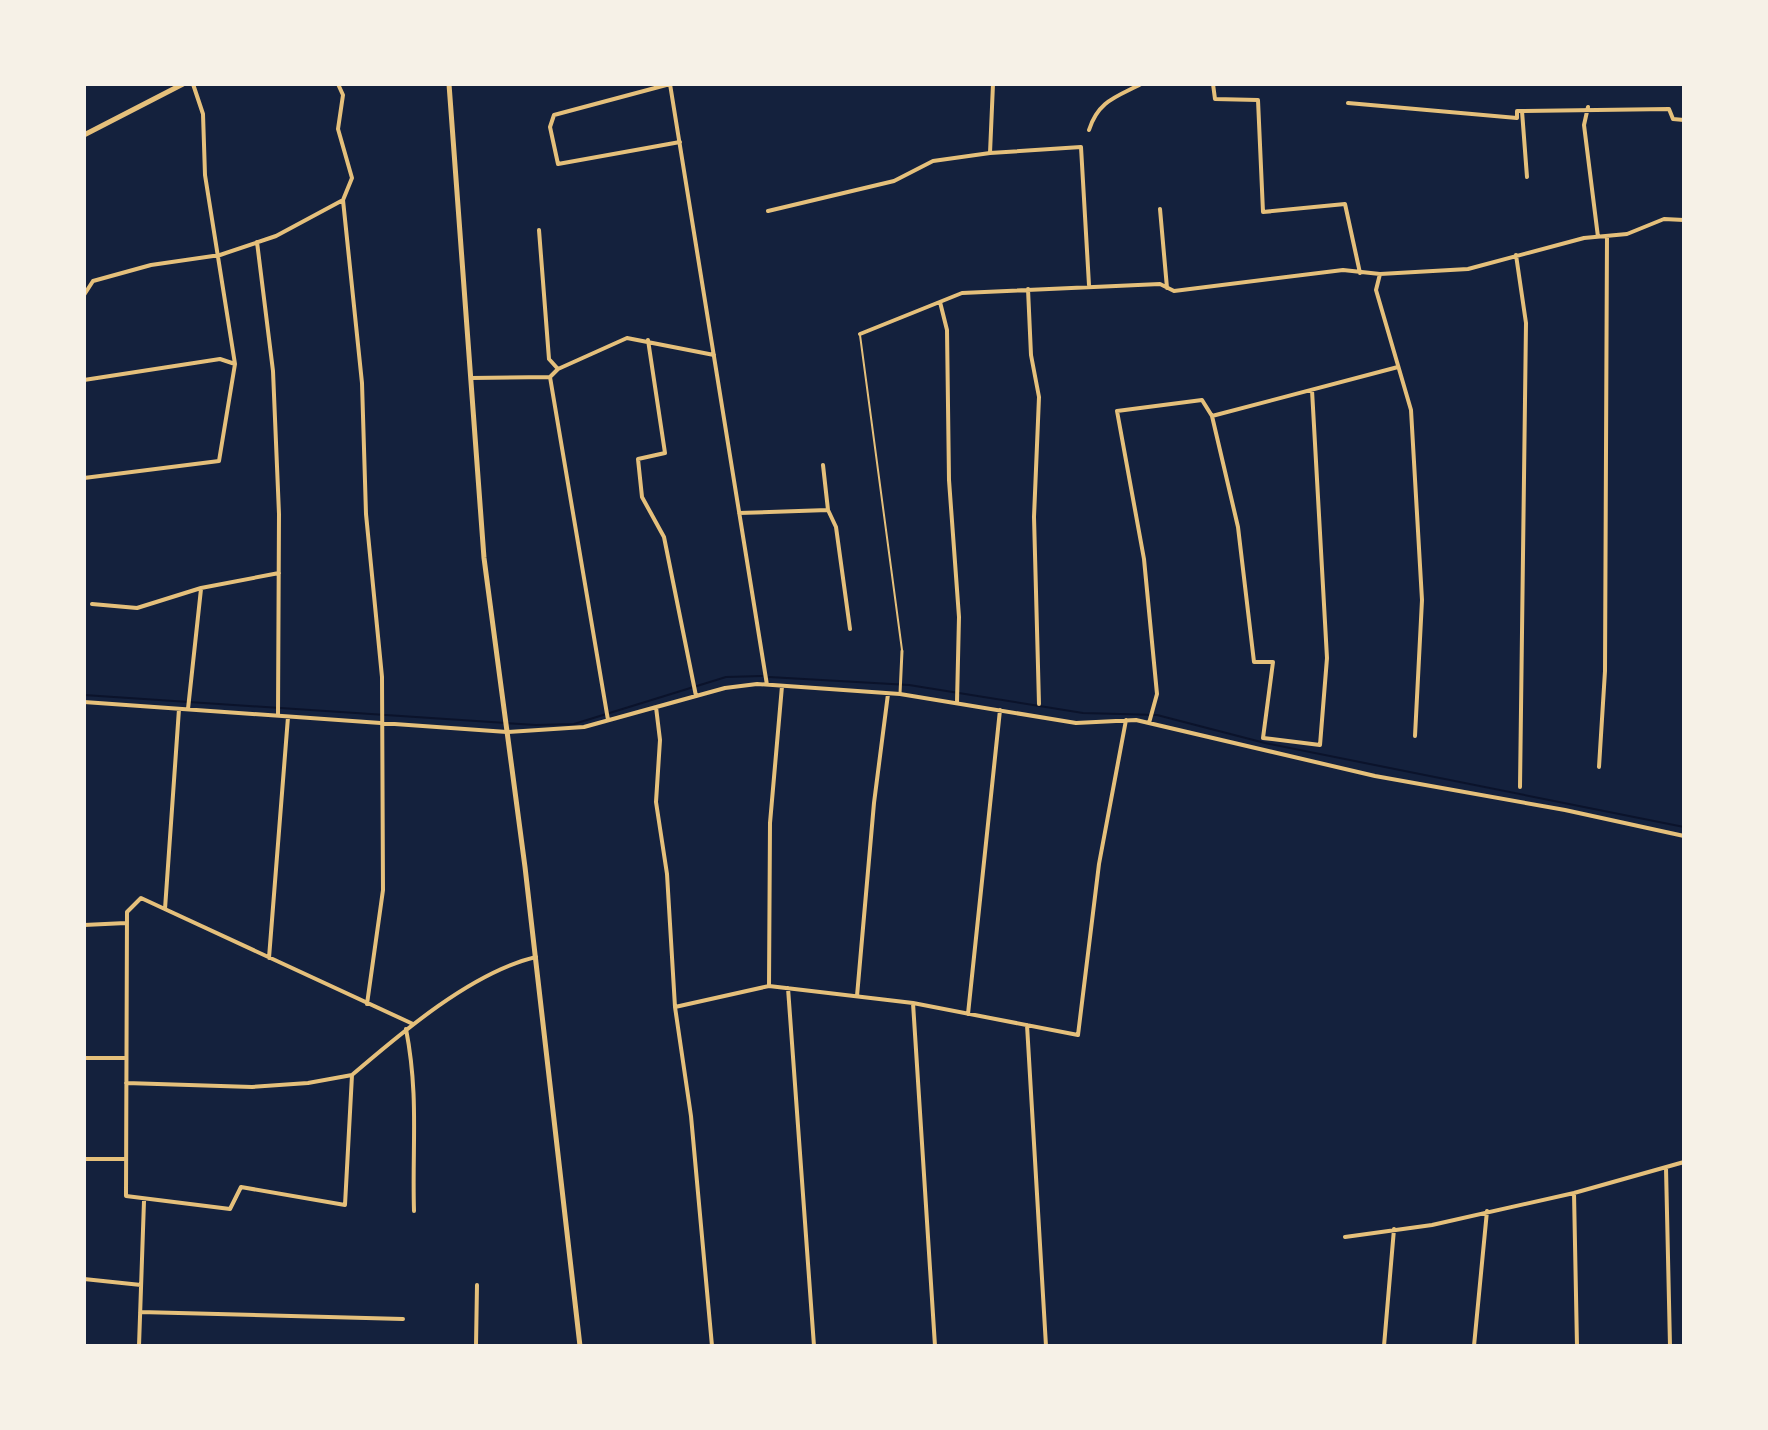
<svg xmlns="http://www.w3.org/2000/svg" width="1768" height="1430" font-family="Rubik,sans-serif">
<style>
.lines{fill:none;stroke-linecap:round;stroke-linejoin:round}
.stream{stroke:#0b132b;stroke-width:2}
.service{stroke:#e5c07b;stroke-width:2}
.pedestrian{stroke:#e5c07b;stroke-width:3}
.minor{stroke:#e5c07b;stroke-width:4}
.tertiary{stroke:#e5c07b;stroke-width:5}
</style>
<rect width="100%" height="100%" fill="#14213d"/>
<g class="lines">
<path class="stream" d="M769,677L909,685L1083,713L1157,715L1265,743L1684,827
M84,695L536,725L574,724L726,677L762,676"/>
<path class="service" d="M860,335L902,650"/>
<path class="pedestrian" d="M900,694L902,651"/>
<path class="minor" d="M338,84L343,95L338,129L352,178L343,200L362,383L366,514L382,677L383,890L367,1004
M670,84L767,685
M670,84L554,115L550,127L558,164L680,142
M1213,84L1215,99L1258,100L1263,212L1345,204L1360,273
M1348,103L1517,118V111H1522L1669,109L1673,119L1684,120
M1588,107L1584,125L1598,237
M1522,111L1527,177
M1089,130C1098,101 1116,97 1141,84
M990,153L993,84
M1160,209L1167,288
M768,211L894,181L933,161L990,153L1081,147L1089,285
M539,230L549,359L558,369
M257,242L273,371L279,514L278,715
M1516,255L1526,323L1520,787
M1380,274L1376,290L1411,410L1422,600L1415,736
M1028,289L1031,355L1039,397L1034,517L1039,704
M84,295L93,281L151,265L220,255L276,236L343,200
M940,302L947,330L949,480L959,617L957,702
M860,334L962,293L1160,284L1174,291L1343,270L1380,274L1468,269L1584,238L1627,234L1664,219L1684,220
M648,340L665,453L638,459L642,497L664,537L696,696
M471,378L550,377
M84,380L220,359L235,364
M1212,416L1398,367
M84,478L219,461L235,364L205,175L203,114L193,84
M828,510L836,527L850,629
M739,513L828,510L823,465
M92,604L137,608L201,588L279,573
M84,702L507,732L584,727L725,688L757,684L900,694L1076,723L1136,720L1375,776L1565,810L1684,836
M656,707L660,740L656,802L667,874L675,1007L691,1116L712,1346
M188,709L201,589
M608,720L550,377L558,369L627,338L714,355
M1149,723L1157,694L1144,559L1117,411L1202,400L1212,416L1238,527L1254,662H1273L1263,738L1320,745L1327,658L1312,390
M1599,767L1605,671L1607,236
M165,909L179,709
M84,925L126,923
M269,958L288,717
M769,986L770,823L782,686
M788,988L814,1346
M857,996L874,803L888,694
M913,1003L935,1346
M675,1007L769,986L913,1003L1078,1035L1099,864L1126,720
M968,1014L1000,710
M413,1024L141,898L127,912L126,1196L230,1209L241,1187L345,1205L352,1075C401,1033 472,972 536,957
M1027,1025L1046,1346
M406,1029C419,1096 412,1145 414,1211
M84,1058H126
M126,1083L252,1087L308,1083L352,1075
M84,1159H126
M1666,1168L1670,1346
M1574,1193L1577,1346
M1345,1237L1432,1225L1574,1193L1684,1162
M84,1279L141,1285
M140,1312L403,1319
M139,1346L144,1201
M476,1346L477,1285
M1384,1346L1394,1229
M1474,1346L1487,1211"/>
<path class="tertiary" d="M449,84L484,558L525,867L580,1346
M84,135L183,84"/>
</g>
<rect width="1768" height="1430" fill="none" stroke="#f6f1e7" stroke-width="172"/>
</svg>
